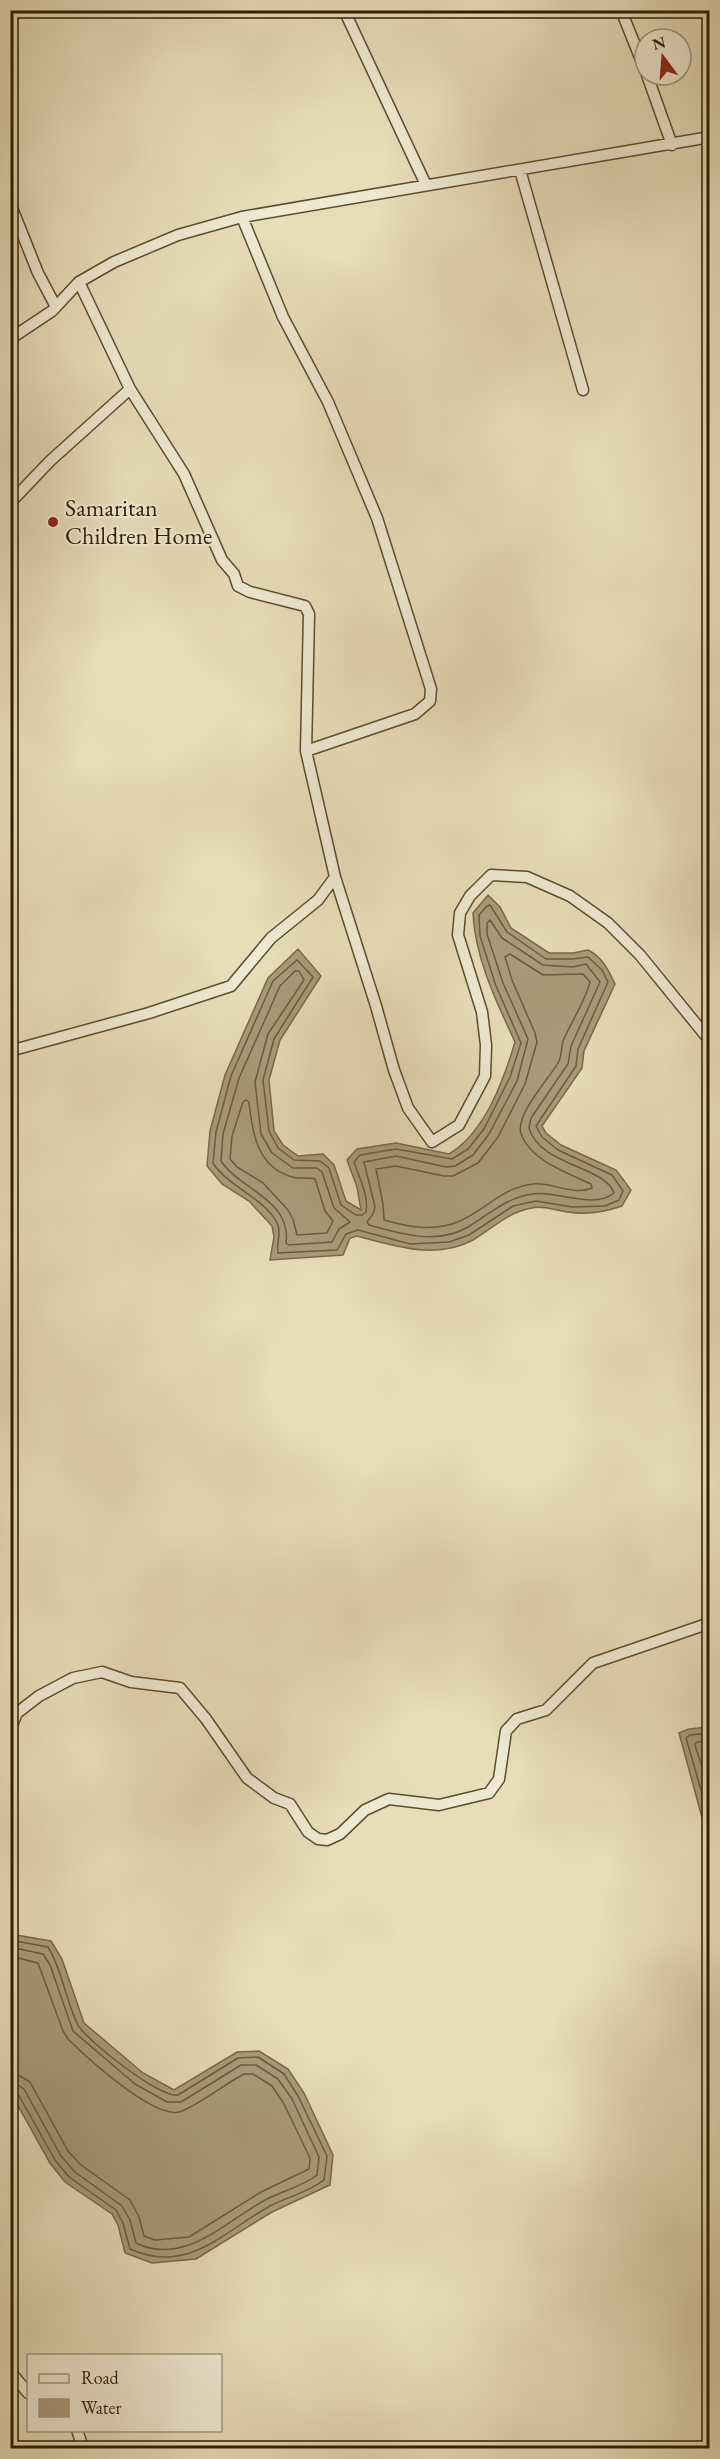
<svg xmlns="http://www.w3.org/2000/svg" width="720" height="2459" viewBox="0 0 720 2459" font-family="'EB Garamond',serif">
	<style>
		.water { fill: #a89b7b; stroke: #78684b; stroke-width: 1.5 }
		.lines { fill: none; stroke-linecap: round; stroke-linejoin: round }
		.shore { stroke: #6c5b3e; stroke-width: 1.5 }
		.minor-casing { stroke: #5d4c30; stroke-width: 13 }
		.minor { stroke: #efe9d2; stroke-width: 10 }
		.poi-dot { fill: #8f2418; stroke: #efe9d2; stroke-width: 2 }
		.labels { text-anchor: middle; stroke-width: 4.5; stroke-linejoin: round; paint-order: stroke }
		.poi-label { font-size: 24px; fill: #2f1b02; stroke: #efe9d2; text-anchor: start }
	</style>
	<rect width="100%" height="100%" fill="#e7ddb9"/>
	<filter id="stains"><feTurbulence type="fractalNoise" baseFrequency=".00333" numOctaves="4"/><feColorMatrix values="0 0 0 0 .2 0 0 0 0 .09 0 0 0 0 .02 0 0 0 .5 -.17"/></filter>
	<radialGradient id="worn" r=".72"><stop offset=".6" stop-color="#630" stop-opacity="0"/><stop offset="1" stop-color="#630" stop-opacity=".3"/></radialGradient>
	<!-- water -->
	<path class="water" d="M488,895L500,907L511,928L549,953H573L588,950C602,957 608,969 615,984L584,1051L582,1068L542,1126L546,1133L561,1145L616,1170L631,1190L622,1206C605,1212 587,1215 568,1212C557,1211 544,1205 532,1208C508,1212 493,1228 473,1240C436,1260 394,1246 357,1236L350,1238L343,1255L270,1260L274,1237L272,1226L249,1201L222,1184L207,1166L210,1131L225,1075L268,978L298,949L321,976L280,1040L269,1080L274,1131L283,1145L298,1156L323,1154L334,1165L346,1201L361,1210L357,1187L347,1160L357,1149L396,1143L449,1154C485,1132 503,1082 515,1042C496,1001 475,958 473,913Z
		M709,1727H710L709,1830H706L703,1821L679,1733L689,1729Z
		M10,1934L51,1941L62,1959L84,2023L143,2073L174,2090L237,2052L259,2051L288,2069L304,2093L333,2155L330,2185L272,2212L196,2259L152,2263L125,2253L118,2225L112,2214L65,2182L50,2163L11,2093Z"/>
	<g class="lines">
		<!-- shore -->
		<path class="shore" d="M490,905L507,932L546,959H573L588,957L602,970L608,982L578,1049L576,1066L536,1126L542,1137L558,1150L612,1175L623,1191L619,1200L605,1206L572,1207L536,1201L513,1206L469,1235L449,1242L410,1244L358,1230L346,1234L337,1250L278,1253C276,1244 281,1235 278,1225C269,1201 227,1186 213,1163L216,1132L231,1076L273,981L297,960L313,977L274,1039L263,1080L269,1131L278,1148L294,1160L320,1161L329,1168L341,1205L356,1215H362L366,1212C369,1196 359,1177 354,1162L360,1155L396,1149L452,1159L468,1149L484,1129L510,1077L521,1043L496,986L480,936L479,915L487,906Z
			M490,920L502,938L543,965L573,967L586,964L600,982L571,1046L568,1064L531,1118L529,1128C540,1166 605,1166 614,1193C594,1210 555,1190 533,1194C507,1197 490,1214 468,1227C438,1245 400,1234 369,1225L367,1222L373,1214L375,1207L364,1162L396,1156L446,1167L455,1166L473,1155L489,1134L517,1081L528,1039L503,983L487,934V923Z
			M510,954L543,975L583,974L590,982C585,1002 571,1022 563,1041C561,1048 562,1056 558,1063C548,1080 515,1115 521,1134C531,1161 568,1173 591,1184L592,1188C573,1196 552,1182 533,1184C501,1188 487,1209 460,1221C435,1232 408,1227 384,1220L383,1204L376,1169L396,1166L444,1176H453L478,1163L498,1137L525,1084L537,1042L535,1033L512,980L505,957Z
			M295,971H299L304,980L268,1034L255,1082L261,1134L272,1153L293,1168H317L322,1172L334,1208L350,1222L339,1229L332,1242L289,1245L286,1243C292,1200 239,1189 221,1161L223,1134L239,1078L280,986Z
			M246,1100L249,1102C252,1132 257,1167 292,1177C299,1179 308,1177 315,1179L325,1211L333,1221L327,1233L297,1235L293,1219L288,1210L263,1183L237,1167L230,1159L232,1136L243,1102Z
			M710,1733L690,1735L686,1738L710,1821
			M710,1741L697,1742L695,1745L710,1791
			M10,1940L48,1947C63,1971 65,2000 78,2025C87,2041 161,2099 178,2095L238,2058L258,2057L284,2074L298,2096L327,2156L324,2180C309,2192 287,2197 270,2206C223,2232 188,2275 130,2249L123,2223L116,2210L69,2177L55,2160L18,2094L10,2091
			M10,1947L43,1954L50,1965L73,2031L135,2084L167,2102H181L241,2065H256L278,2079L292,2099L319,2157L317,2175C303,2186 283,2191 267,2199C227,2220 185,2267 136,2243L130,2220L122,2206L75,2172L61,2156L24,2089L18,2085L10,2084
			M10,1956L38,1963L63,2031L68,2039C87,2058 153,2118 179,2112C193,2109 228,2082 244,2074H253L272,2086L284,2104L310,2158L309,2169L261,2192L189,2237L155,2240L144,2236L139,2217L130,2200L81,2165L68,2151L30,2082L20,2076L10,2074"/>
		<defs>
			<path id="minor" d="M344,10L426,185
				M621,10L645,70
				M647,75L672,145
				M520,170L583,390
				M10,203L38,273L56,307
				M242,217L283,317L328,402L377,518L431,689L430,701L415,714L306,751
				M10,339L52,311L79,282L114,262L178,235L242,217L710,137
				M10,503L50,461L130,389
				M335,877L376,1006L394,1070L408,1108L432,1142L459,1125L485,1076L486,1045L482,1012L458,935L460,913L470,896L491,875L527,877L570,896L608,923L640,955L710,1041
				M17,1049L149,1013L231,986L271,938L318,900L335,877L306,751L309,614L305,606L250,592L238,586L234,574L222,560L184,474L130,389L79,282
				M10,1730L17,1713L39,1696L73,1678L102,1672L131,1682L180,1688L206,1719L247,1778L274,1798L290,1804L308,1832L318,1839L327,1840L340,1834L365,1810L389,1799L439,1805L489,1793L499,1779L506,1731L517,1719L546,1710L593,1663L710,1623
				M10,2371L28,2393
				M77,2430L83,2448"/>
		</defs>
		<!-- minor casing -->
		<use href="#minor" class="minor-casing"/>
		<!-- minor -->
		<use href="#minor" class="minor"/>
	</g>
	<!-- markers -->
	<circle class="poi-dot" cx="53" cy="522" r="6"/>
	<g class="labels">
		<!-- poi labels -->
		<g class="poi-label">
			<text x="65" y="516">Samaritan<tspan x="65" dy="28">Children Home</tspan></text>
		</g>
	</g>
	<!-- margin -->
	<rect width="720" height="2459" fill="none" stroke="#e7ddb9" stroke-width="36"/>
	<rect x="12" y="12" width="696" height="2435" fill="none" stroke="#2f1b02" stroke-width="3"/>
	<rect x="18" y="18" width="684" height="2423" fill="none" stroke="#2f1b02" stroke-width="1.5"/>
	<!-- legend -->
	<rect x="27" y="2354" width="195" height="78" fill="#efe9d2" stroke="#a2977f" stroke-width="1.5"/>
	<rect x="39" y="2374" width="30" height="9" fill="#efe9d2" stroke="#a2977f" stroke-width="1.5"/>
	<text x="81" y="2384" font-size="18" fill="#2f1b02">Road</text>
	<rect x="39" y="2399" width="30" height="18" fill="#a89b7b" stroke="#a2977f" stroke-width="1.5"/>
	<text x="81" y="2414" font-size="18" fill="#2f1b02">Water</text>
	<!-- north arrow -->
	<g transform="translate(663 57) rotate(344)"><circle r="28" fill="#efe9d2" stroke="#a2977f" stroke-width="1.5"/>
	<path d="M0-4.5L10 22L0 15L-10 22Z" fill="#8f2418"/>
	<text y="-9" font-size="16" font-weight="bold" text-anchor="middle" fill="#2f1b02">N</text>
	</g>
	<rect width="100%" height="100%" filter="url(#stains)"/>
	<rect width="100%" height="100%" fill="url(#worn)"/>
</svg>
